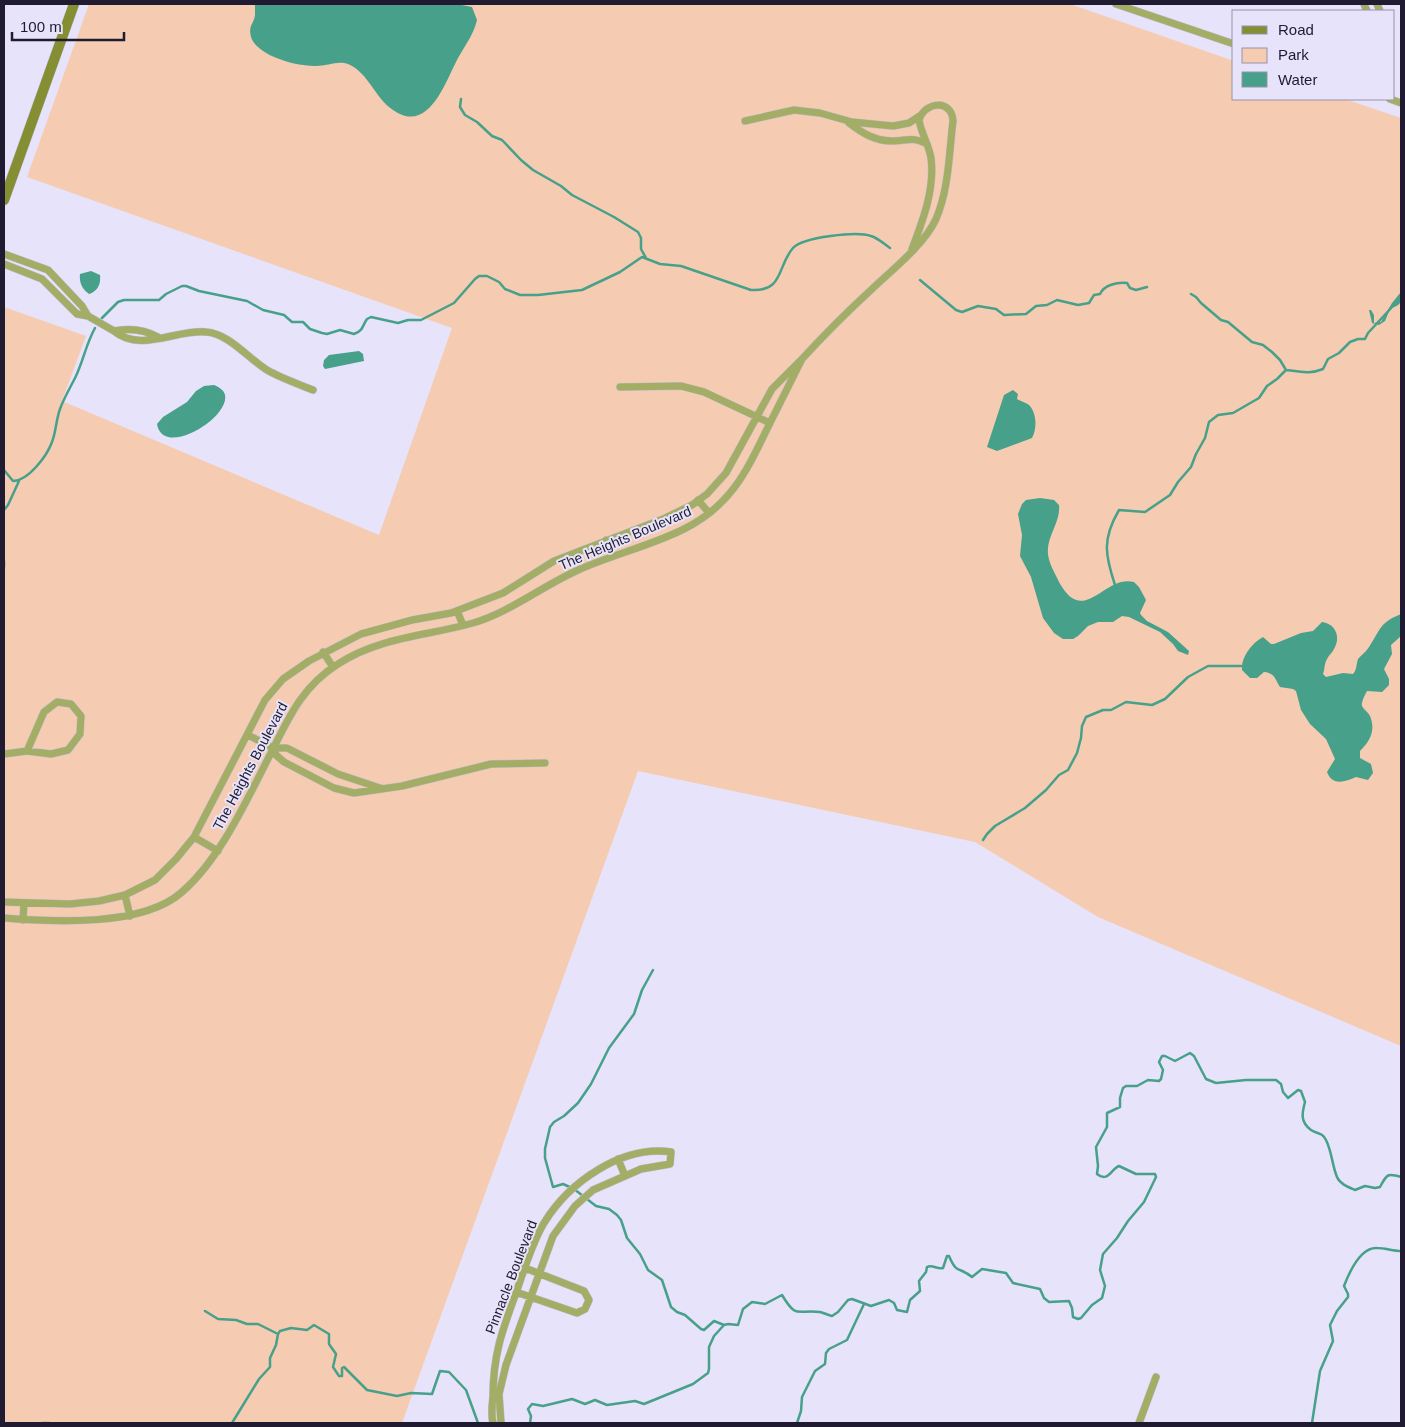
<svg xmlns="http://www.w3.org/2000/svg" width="1405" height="1427" viewBox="0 0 1405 1427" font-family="Arial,sans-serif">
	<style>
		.green { fill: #f5ccb1 }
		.water { fill: #46a08a }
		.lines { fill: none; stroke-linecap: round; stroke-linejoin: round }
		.stream { stroke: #46a08a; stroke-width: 2.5 }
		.street-casing { stroke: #c3bfd6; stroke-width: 8 }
		.secondary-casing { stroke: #c3bfd6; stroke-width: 11 }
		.street { stroke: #a4ad65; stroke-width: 7 }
		.secondary { stroke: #858e32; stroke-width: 10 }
		.labels { text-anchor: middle; stroke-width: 4; stroke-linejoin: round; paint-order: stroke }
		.street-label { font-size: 14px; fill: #201b30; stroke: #e7e3fa }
	</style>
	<rect width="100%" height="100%" fill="#e7e3fa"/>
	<!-- green -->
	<path class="green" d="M89,4H1070L1234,61V99H1345L1401,118V1046L1098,917L975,842L638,771L402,1423H4V307L86,336L62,401L379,535L452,328L27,177Z"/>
	<!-- water -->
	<path class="water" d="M255,4H457L472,7L477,20C473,37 462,49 455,64C444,86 427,134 393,110C375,98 368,72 348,64C337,60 325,67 314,66C296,66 257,56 251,37C248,25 254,24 255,15C255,11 255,8 255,4Z
		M91,271L100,275C101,284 98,291 89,294C82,289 79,282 80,274Z
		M1401,292C1401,305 1401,304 1390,309L1385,321L1379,325L1372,323L1369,310H1371L1374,315V323L1381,322L1392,303Z
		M359,351L363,354L364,361L325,369L323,366L324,360L329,355Z
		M214,385C219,387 224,390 225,395C230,418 163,459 157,424L163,417L187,402L196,391L204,386Z
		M1013,390L1018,394L1017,399C1020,401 1027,403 1029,405C1037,413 1037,429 1032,438L997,451L987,447L1004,395Z
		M1040,498L1054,500L1059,505C1061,522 1046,537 1048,554C1049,564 1055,573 1059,582C1084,628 1104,574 1134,582L1139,587L1146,600L1140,613L1141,615L1147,621L1168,632L1189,651L1188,655L1178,651L1173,644L1160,632L1129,617L1122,616L1113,622H1098L1088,626L1078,636L1073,639H1063L1054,633L1043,618L1031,577L1020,556L1022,535L1018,514L1022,504L1026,500Z
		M1401,614V636L1391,645L1392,654L1384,669L1389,679V685L1382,692L1367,691C1365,695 1361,702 1362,706C1364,710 1368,712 1370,716C1376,731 1370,741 1360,751V758L1371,764L1373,773L1368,780L1356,777C1345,782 1332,786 1327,772L1335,759L1326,739L1310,724L1301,710L1296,691L1293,689L1280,687C1275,679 1275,673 1264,672L1257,678H1250L1242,670C1241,657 1252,643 1263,637L1271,644H1274L1301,633L1313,631L1322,622C1336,624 1341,637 1334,649C1332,653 1329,655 1327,659C1324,664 1325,669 1323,674L1326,677L1343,673L1353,674C1357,669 1356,665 1358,659C1361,655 1366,652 1369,647C1381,629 1379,623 1401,614Z"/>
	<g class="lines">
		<!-- stream -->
		<path class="stream" d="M461,99L460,107L465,115L477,122L492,136L502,140L521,160L533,170L561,186L572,195L614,217L638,232L641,238V249L646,258
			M920,280L956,310L962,312L978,306L996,309L1004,315L1026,314L1036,306L1047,305L1057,300L1078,305L1089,303L1094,295L1100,294C1104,285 1117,282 1127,283L1130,288L1136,290L1147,287
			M1191,294L1196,297L1201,303L1221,320L1228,322L1252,342L1263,345L1272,352L1280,360L1286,370C1301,371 1308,375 1323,369L1328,359L1339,353L1350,342L1358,339H1365L1368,333L1393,306
			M102,318L118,302L124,300H159L166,294L182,286H186L199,291L247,301L263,310L284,315L292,322H303L310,329L322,333L327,334L340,330L354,334C364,330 362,326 367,319L371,317L398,323L408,320H421L454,303L475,279L479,276H487L499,282L505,289L520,295H538L582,290L620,272L642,257L660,264L681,266L751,290C784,292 777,266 793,248C803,237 857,231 871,236C878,238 884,244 890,248
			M4,470L13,481C28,481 47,456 52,442C56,432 56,420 60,409C64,398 70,388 75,378C83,362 86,344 95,328
			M4,510L8,505L19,481
			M4,561V567
			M1115,585C1105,555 1102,539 1119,510L1145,512L1170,495L1178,482L1191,467L1196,454L1205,438L1209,422L1218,415L1233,413L1259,398L1267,386L1277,379L1286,370
			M983,840L987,834L995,826L1025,808L1046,790L1059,775L1068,770L1077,753L1081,738L1082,726L1086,717L1103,710H1111L1126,702L1152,705L1165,699L1188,677L1208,666H1241
			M653,970L642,990L634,1014L609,1048L591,1084L578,1103L564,1116L554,1122L550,1127L545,1149V1158L553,1187L563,1184L574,1189L596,1206L609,1209L617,1215L621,1220L627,1238L640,1254L648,1270L662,1280L671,1307L677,1312L685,1315L701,1329L704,1330L714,1321L724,1325L728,1324L738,1325L743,1309L752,1302L765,1304L782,1295C797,1320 797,1309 820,1312C824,1313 828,1315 832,1316L838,1312L848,1300L852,1299L871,1306L889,1300L894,1303L897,1310L907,1312L910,1300L920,1291L919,1281L926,1272L927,1267C933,1264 937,1270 943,1268L947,1256H949C957,1275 959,1266 972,1277L982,1269L1006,1273L1013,1283L1040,1289L1044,1298L1049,1302L1069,1301L1072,1308L1073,1317L1078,1319L1081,1318L1092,1305L1102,1298L1105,1286L1100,1270L1103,1254L1117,1238L1128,1221L1144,1202L1156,1177L1155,1174H1136L1119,1166C1111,1169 1108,1183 1097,1174L1098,1166L1096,1147L1107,1127V1113L1120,1107V1098L1123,1088L1126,1086H1137L1148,1080L1159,1081L1161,1079L1163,1070L1159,1062L1162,1056H1165L1175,1061L1190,1053L1194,1056L1206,1079L1216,1083L1246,1080H1276L1281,1084L1283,1092L1288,1098L1298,1090L1301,1091L1305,1102C1302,1113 1300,1122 1311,1130C1317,1134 1322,1132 1326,1140C1332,1152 1332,1165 1337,1177C1340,1184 1348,1187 1355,1190L1365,1186L1375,1188L1380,1187C1387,1174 1387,1173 1401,1177
			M205,1311L218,1319L236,1320L247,1324H258L278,1334
			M42,1423H49
			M232,1423L259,1379L270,1367V1358L276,1345L278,1334L280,1331L291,1328L307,1330L314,1325L329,1334V1344L336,1354L333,1367L339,1376H342V1368L344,1367L367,1390L397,1396L411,1393L432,1394L440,1371L449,1372L466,1390L478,1423
			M530,1423L531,1416L528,1409L532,1404L543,1406L572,1399L585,1404L595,1400L607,1405L635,1401L644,1404L693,1384L708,1373L709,1369V1347L714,1336L724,1325
			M797,1423L801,1411L802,1397L815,1371L825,1364L826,1353L829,1349L847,1340L864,1304
			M1312,1423L1320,1371L1333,1341L1330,1325L1337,1311L1348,1297V1294L1344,1286C1349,1273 1360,1247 1377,1248C1385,1248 1393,1251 1401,1251"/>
		<defs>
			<path id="street" d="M1116,4L1234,44
				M1364,4L1367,11
				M1377,4L1380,11
				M1390,99L1401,103
				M745,121L794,110L820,113L852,122L893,126L909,123L921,115
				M849,123C862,133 875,141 892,141C908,141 911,136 927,144
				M4,254L48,270L82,306L88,316L77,314L42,279L4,264
				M88,316L114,331
				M158,337C145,330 129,328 114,331C140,353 177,329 206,332C228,333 249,359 267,370C281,378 298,384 313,390
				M802,359C824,335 848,311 872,289C893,269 924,245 936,219C949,189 949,153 953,121C952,99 925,101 919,120C921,133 929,145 931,158C935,189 923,220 912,249
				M620,387L681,386L704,392L770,423
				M698,500L709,513
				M606,540L612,557
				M457,611L463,625
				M323,652L333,667
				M248,735L273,748
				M4,754L27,751L51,754L68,750L80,734L81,716L71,704L57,702L44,712L27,751
				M383,789L338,774L287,748H273L276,755L284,762L334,788L354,793L402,786L491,764L545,763
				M194,837L218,851
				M125,895L130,916
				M4,902L70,904L99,901L125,895L155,880L176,859L194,837L265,700L283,679L309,661L361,634L412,620L451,613L503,593L554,561L663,519L692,505L707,494L726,473L772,389L802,359C791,381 780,403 769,425C747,470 732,505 684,529C650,546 611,555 576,571C541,587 510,612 473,623C427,636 379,637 338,664C303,686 290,715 272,751C248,797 222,857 182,892C143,927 53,922 4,918
				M23,920L24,903
				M618,1159L625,1176
				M516,1292L577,1313L585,1309L589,1300L584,1291L525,1268
				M493,1423C491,1415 492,1405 493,1397C493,1355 502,1331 516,1293C523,1272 533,1241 544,1223C569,1182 622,1145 671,1152L670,1164L641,1169L593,1190L575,1206L553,1236L506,1365L499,1394L501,1423
				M1139,1423L1156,1377"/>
			<path id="secondary" d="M4,200L74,4"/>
		</defs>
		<!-- street casing -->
		<use href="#street" class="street-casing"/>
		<!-- secondary casing -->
		<use href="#secondary" class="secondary-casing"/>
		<!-- street -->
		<use href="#street" class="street"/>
		<!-- secondary -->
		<use href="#secondary" class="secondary"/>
	</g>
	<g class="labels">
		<!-- street labels -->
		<g class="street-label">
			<text transform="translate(625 538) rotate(-23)" y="5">The Heights Boulevard</text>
			<text transform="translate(250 766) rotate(-62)" y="5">The Heights Boulevard</text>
			<text transform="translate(511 1277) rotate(-69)" y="5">Pinnacle Boulevard</text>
		</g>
	</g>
	<!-- border -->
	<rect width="1405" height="1427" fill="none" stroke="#201b30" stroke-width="10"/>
	<!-- legend -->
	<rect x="1232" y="10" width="162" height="90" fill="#e7e3fa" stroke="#9793a9"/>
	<rect x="1242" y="26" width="25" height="8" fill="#858e32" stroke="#9793a9"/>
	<text x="1278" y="35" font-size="15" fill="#201b30">Road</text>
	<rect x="1242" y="48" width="25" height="15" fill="#f5ccb1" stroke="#9793a9"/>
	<text x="1278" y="60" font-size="15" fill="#201b30">Park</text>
	<rect x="1242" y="72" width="25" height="15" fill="#46a08a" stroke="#9793a9"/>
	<text x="1278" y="85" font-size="15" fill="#201b30">Water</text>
	<!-- scale -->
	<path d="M12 32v8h112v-8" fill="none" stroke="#201b30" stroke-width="2.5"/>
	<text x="20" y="32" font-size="15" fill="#201b30" stroke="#e7e3fa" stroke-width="4" paint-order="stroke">100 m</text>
</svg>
